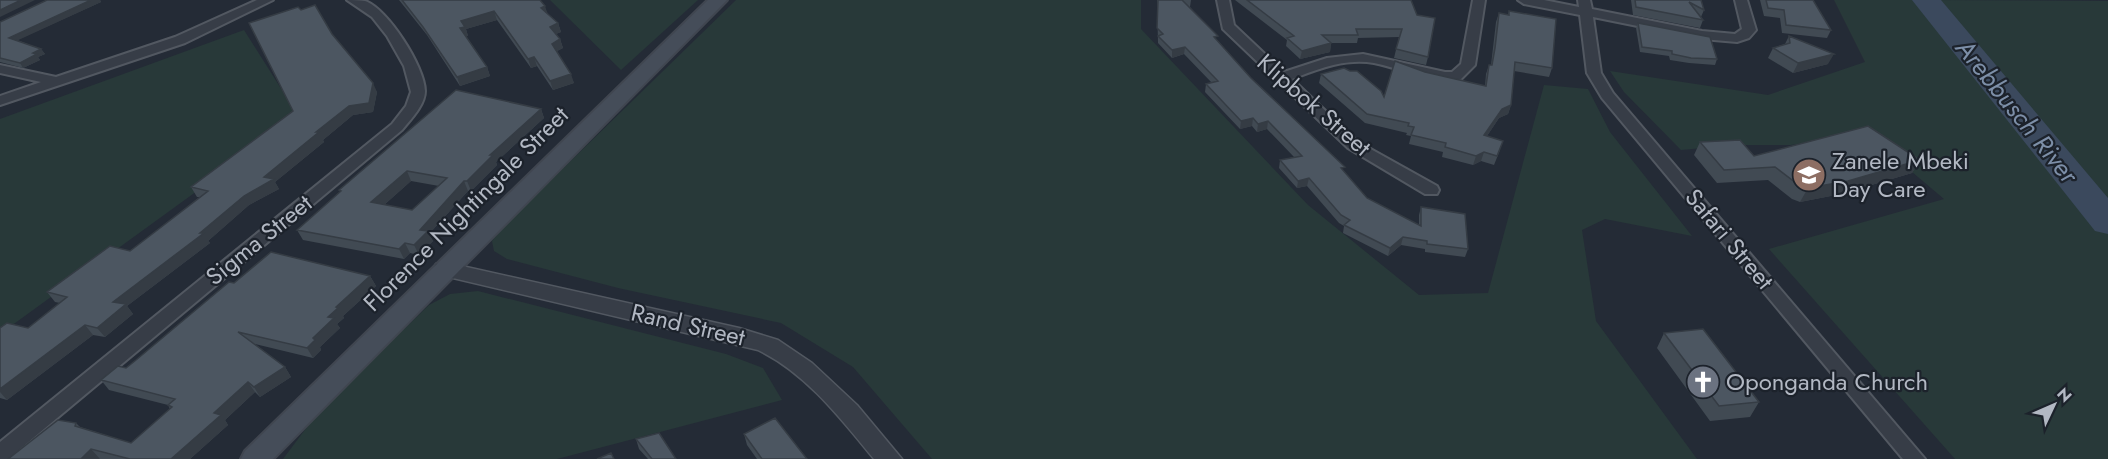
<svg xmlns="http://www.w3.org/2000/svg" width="2108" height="459" viewBox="0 0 2108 459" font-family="Jost,sans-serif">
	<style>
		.green { fill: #283939 }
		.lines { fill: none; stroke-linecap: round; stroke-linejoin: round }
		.river { fill: #3b495d; fill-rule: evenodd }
		.minor-casing { stroke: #525861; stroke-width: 4 }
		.tertiary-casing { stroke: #525861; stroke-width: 3 }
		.secondary-casing { stroke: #404650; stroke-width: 4 }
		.minor { fill: #373d47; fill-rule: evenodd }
		.tertiary { fill: #373d47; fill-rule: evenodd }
		.secondary { fill: #454d59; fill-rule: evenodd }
		.wall { fill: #414a53; fill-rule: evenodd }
		.shaded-wall { fill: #353c44 }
		.building { fill: #4c5661; stroke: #353c44; stroke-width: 1.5; fill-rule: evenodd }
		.labels { text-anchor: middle; stroke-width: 4.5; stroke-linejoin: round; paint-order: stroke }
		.street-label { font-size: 24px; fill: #b2b8c3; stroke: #1c222b }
		.poi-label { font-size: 24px; fill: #b2b8c3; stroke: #1c222b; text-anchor: start }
		.water-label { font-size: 26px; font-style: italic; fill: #7d8fa8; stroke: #1c222b }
	</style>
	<rect width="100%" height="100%" fill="#242b36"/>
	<!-- green -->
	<path class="green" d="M550,0H698L621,70Z
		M736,0H1141V29L1308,205L1419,295L1488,293L1544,85L1588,89L1610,132L1692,236L1605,219L1582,230L1596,321L1697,459H932L853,367L781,323L618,288L507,259L494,251L492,241L505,225Z
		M1834,0H1925L2104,220L1926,0L2108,1V459H1955L1769,249L1944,199L1866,133L1791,145H1736L1681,150L1624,92L1610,71L1768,95L1865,62Z
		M244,30L299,117L0,334V119Z
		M478,291L726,354L763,368L782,400L557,459H283L319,411L429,305L450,294Z"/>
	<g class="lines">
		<!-- river -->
		<path class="river" d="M1912,0H1941L2108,198V234L2095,231Z"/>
		<defs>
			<path id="minor" d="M257,0H273L185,43L0,105V96L41,82L0,73V65L56,77L175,37Z
				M347,0C352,0 360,0 365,1C387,8 425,67 425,91C425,105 411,119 402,130L8,459H0V442L392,124L406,106L411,92L404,66L387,36L372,17Z
				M1217,0H1229L1234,25L1284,72L1327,58L1363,54L1445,72H1452L1461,64L1473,0H1485L1475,65L1461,79C1430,87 1403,68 1374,63C1345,58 1318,69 1292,79L1358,142L1437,186L1439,190L1437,194H1425L1348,148L1223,29Z
				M1518,0H1544L1579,7L1578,0H1590L1592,9L1702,31L1735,34L1742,29L1735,0H1747L1756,30L1749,38L1737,42L1702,39L1593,17L1601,73L1613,93L1925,459H1903L1602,98L1587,73L1580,15L1524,4Z"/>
			<path id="tertiary" d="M444,262L739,328L778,340L812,363L857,405L902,459H874C841,419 806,373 758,350L436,274L433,269L436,264Z"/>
			<path id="secondary" d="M708,0H727L273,459H241L245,451Z"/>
		</defs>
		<!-- minor casing -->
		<use href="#minor" class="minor-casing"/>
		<!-- tertiary casing -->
		<use href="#tertiary" class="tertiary-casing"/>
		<!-- secondary casing -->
		<use href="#secondary" class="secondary-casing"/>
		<!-- minor -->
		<use href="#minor" class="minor"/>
		<!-- tertiary -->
		<use href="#tertiary" class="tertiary"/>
		<!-- secondary -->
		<use href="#secondary" class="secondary"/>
	</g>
	<!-- wall -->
	<path class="wall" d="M47,0H100L101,2L17,40L41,49L45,54L38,57L40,60L23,68L0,62V22Z
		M399,0H540L548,14L558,23L561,32L556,34L560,39L563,48L557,51L574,83L553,90L537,66L531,68L497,20L466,29L468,36H466L487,67L490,76L460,86L427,35Z
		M1157,0H1191L1190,7L1218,41L1251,78L1344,172L1367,198L1419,225V215L1421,207L1468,249L1465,257L1425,252V249L1401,245L1388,256L1343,233L1344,226L1339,223L1307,186L1297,188L1279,168L1280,160L1294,157L1267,129L1257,132L1252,126L1240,129L1205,92L1206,84L1212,83L1184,54L1172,58L1158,43Z
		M1235,0H1411L1428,57L1426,65L1394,58L1399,37L1358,38L1357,43H1331L1330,52L1300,59L1286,46L1287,40Z
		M1631,0H1701L1704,10L1701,17L1703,20L1700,28L1633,15Z
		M1760,0H1813L1831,30L1827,38L1782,33L1780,18L1764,16Z
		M1509,11L1552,68L1549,77L1514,71L1511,105L1508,114L1499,118L1487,136L1500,150L1494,165L1481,161L1473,165L1442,157L1443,152L1409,144L1411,136L1406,135L1407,133L1365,123L1319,83L1321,74L1384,97L1425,72L1485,86L1486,74L1489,65H1491L1496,22L1499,13L1508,15Z
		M1638,23L1717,59L1715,65L1689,63L1670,60L1669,56L1640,52L1636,28Z
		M332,34L377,92L373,112L353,115L323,140L324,142L275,182L279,189L249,205L208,241L210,243L127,306L133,314L105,337L93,335L7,400L0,398V328H28L60,303L55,302L47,292L130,251L200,197H197L191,187L293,111Z
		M1789,36L1828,64L1793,73L1768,58L1773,48L1785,44Z
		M541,109L544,118L496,162L497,165L471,191H468L429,234L433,241L419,255L410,253L404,259L303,240L297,230L340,192L339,190ZM411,181L439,186L412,210L384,205Z
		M1700,142L1754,156L1920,160L1912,173L1841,194L1800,202L1792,199L1768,180L1717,183L1694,155Z
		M370,276L376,286L343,316L344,318L337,324L340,328L320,347L321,350L313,358L255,344L285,367L291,377L260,397L255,392L225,420L228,425L190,459H8L76,423L80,427L131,443L170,409L168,405L109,390L101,380L126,368L234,283Z
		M1664,333L1759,402L1750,417L1710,421L1657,348Z
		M744,434L807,459H757L747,445Z
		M636,439L676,459H648L639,449Z"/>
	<!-- shaded-wall -->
	<path class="shaded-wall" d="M21,0H35L0,17V10Z
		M91,0H100L101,2L12,43L9,38Z
		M545,6L548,15L541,8Z
		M494,11L497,20L466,29L468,36L464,37L460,28L461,21Z
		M558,23L561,32L553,35L550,27Z
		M560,39L563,48L555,52L552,44Z
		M1331,43L1330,52L1300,59L1302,51Z
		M1185,47L1184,54L1172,58V50Z
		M41,49L45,54L38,57L40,60L23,68L20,63L33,53Z
		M1834,54L1828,64L1793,73L1798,63Z
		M534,57L537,66L531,68L528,59Z
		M487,67L490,76L460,86L457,77Z
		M571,74L574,83L553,90L550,81Z
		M373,83L377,92L373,112L353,115L323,140L324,142L275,182L279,189L249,205L208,241L210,243L127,306L133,314L105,337L97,328L113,302L200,233Z
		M1511,105L1508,114L1499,118L1481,145L1484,135L1502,109Z
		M541,109L544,118L496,162L497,165L471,191L467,181L490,155Z
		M1253,118L1252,126L1240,129L1241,121Z
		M1268,121L1267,129L1257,132L1258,124Z
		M1484,152L1481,161L1473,165L1476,156Z
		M1920,160L1912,173L1841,194L1800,202L1808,188Z
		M407,171L411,181L376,212L371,202Z
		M1309,178L1307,186L1297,188L1298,181Z
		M464,181L468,191L429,234L433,241L419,255L414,245L420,230Z
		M1403,237L1401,245L1388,256L1390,248Z
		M405,243L410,253L404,259L399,249Z
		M370,276L376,286L343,316L344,318L337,324L340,328L320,347L321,350L313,358L307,348L328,317L336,307Z
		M85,325L93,335L7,400L0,392V389Z
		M285,367L291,377L260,397L254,387Z
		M248,382L255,392L225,420L228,425L190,459H171L214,413Z
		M91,449L100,459H81Z"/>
	<!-- building -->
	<path class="building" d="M0,0H21L0,10Z
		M47,0H91L9,38L41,49L33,53L37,54L20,63L0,58V22Z
		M402,0H540L545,6L541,8L558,23L550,27L560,39L552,44L571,74L550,81L534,57L528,59L494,11L461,21L465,27L460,28L487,67L457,77L423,27Z
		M1158,0H1182L1218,36L1214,37L1251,78L1345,167L1341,168L1367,198L1421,226V207L1465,214L1468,249L1427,244V241L1403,237L1390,248L1344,225L1350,220L1341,215L1309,178L1298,181L1280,160L1302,156L1268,121L1258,124L1253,118L1241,121L1206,84L1218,81L1185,47L1172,50L1158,36L1163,34L1157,28Z
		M1247,0H1411L1417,15L1435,18L1428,57L1396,49L1402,29H1356L1358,35H1322L1331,43L1302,51L1287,38L1294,36Z
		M1635,0H1701L1704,10L1689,2L1703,20L1636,7Z
		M1766,0H1813L1831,30L1786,25L1784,10L1768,8Z
		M315,5L332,34L373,83L369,103L349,106L316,132H319L264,177L274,179L244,196L200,233H204L113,302L126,304L97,328L85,325L0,389V328L7,323L28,328L67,297L47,292L110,246L130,251L208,191L191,187L293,111L249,23L298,7L301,10Z
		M1509,11L1556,19L1552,68L1515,62L1511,105L1502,109L1484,135L1503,141L1497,156L1484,152L1476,156L1445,147L1446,143L1411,135L1414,127L1408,126L1409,123L1367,114L1321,74L1344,68L1350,71H1357L1381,91L1384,97L1395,61L1425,72L1486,86L1489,65H1492L1495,48L1499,13L1509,15Z
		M1638,23L1710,37L1717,59L1691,58L1672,54V51L1642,47Z
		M1789,36L1834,54L1798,63L1773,48L1790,43Z
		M456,90L541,109L490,155H493L467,181H464L420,230L428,231L414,245L405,243L399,249L297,230L341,191L339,190ZM407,171L447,178L412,210L371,202Z
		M1868,126L1920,160L1848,181L1808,188L1800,186L1775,167L1724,170L1700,142L1740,140L1754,156Z
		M271,252L370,276L336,307L338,308L328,317L334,318L313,338L315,340L307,348L238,332L285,367L254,387L248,382L214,413L221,415L171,459H130L91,449L81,459H8L58,420L76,423L75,426L131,443L172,407L168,405L175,399L101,380L118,366L126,368L136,360L229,282L234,283Z
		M1703,329L1759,402L1719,406L1664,333Z
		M775,418L807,459H762L744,434Z
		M659,433L676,459H652L636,439Z
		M611,453L614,459H597Z"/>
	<!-- icons -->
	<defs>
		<symbol id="school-disc" viewBox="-11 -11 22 22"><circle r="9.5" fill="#8d6e63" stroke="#1c222b"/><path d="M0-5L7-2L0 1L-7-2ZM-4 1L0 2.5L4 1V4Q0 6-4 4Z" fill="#fff"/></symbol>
		<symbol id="church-disc" viewBox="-11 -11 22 22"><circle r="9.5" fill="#6b7280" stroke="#1c222b"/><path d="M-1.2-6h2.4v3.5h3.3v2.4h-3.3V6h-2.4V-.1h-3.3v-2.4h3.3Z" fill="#fff"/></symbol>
	</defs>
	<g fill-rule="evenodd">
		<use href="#school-disc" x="1790" y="156" width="38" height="38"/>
		<use href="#church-disc" x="1684" y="363" width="38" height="38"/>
	</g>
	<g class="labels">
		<!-- street labels -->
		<g class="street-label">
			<text transform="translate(1314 105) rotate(41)" y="8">Klipbok Street</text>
			<text transform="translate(466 209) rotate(-45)" y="8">Florence Nightingale Street</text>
			<text transform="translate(1729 239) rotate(50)" y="8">Safari Street</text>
			<text transform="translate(259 240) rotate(-39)" y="8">Sigma Street</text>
			<text transform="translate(688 325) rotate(13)" y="8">Rand Street</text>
		</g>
		<!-- poi labels -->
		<g class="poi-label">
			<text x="1832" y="169">Zanele Mbeki<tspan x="1832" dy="28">Day Care</tspan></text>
			<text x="1726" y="390">Oponganda Church</text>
		</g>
		<!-- water labels -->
		<g class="water-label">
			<text transform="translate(2017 111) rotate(51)" y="9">Arebbusch River</text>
		</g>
	</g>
	<!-- north arrow -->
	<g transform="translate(2054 405) rotate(46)" stroke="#1c222b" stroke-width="4.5" paint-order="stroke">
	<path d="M0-4.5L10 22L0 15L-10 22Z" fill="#b2b8c3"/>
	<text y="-9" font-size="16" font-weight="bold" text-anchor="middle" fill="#b2b8c3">N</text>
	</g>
</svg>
